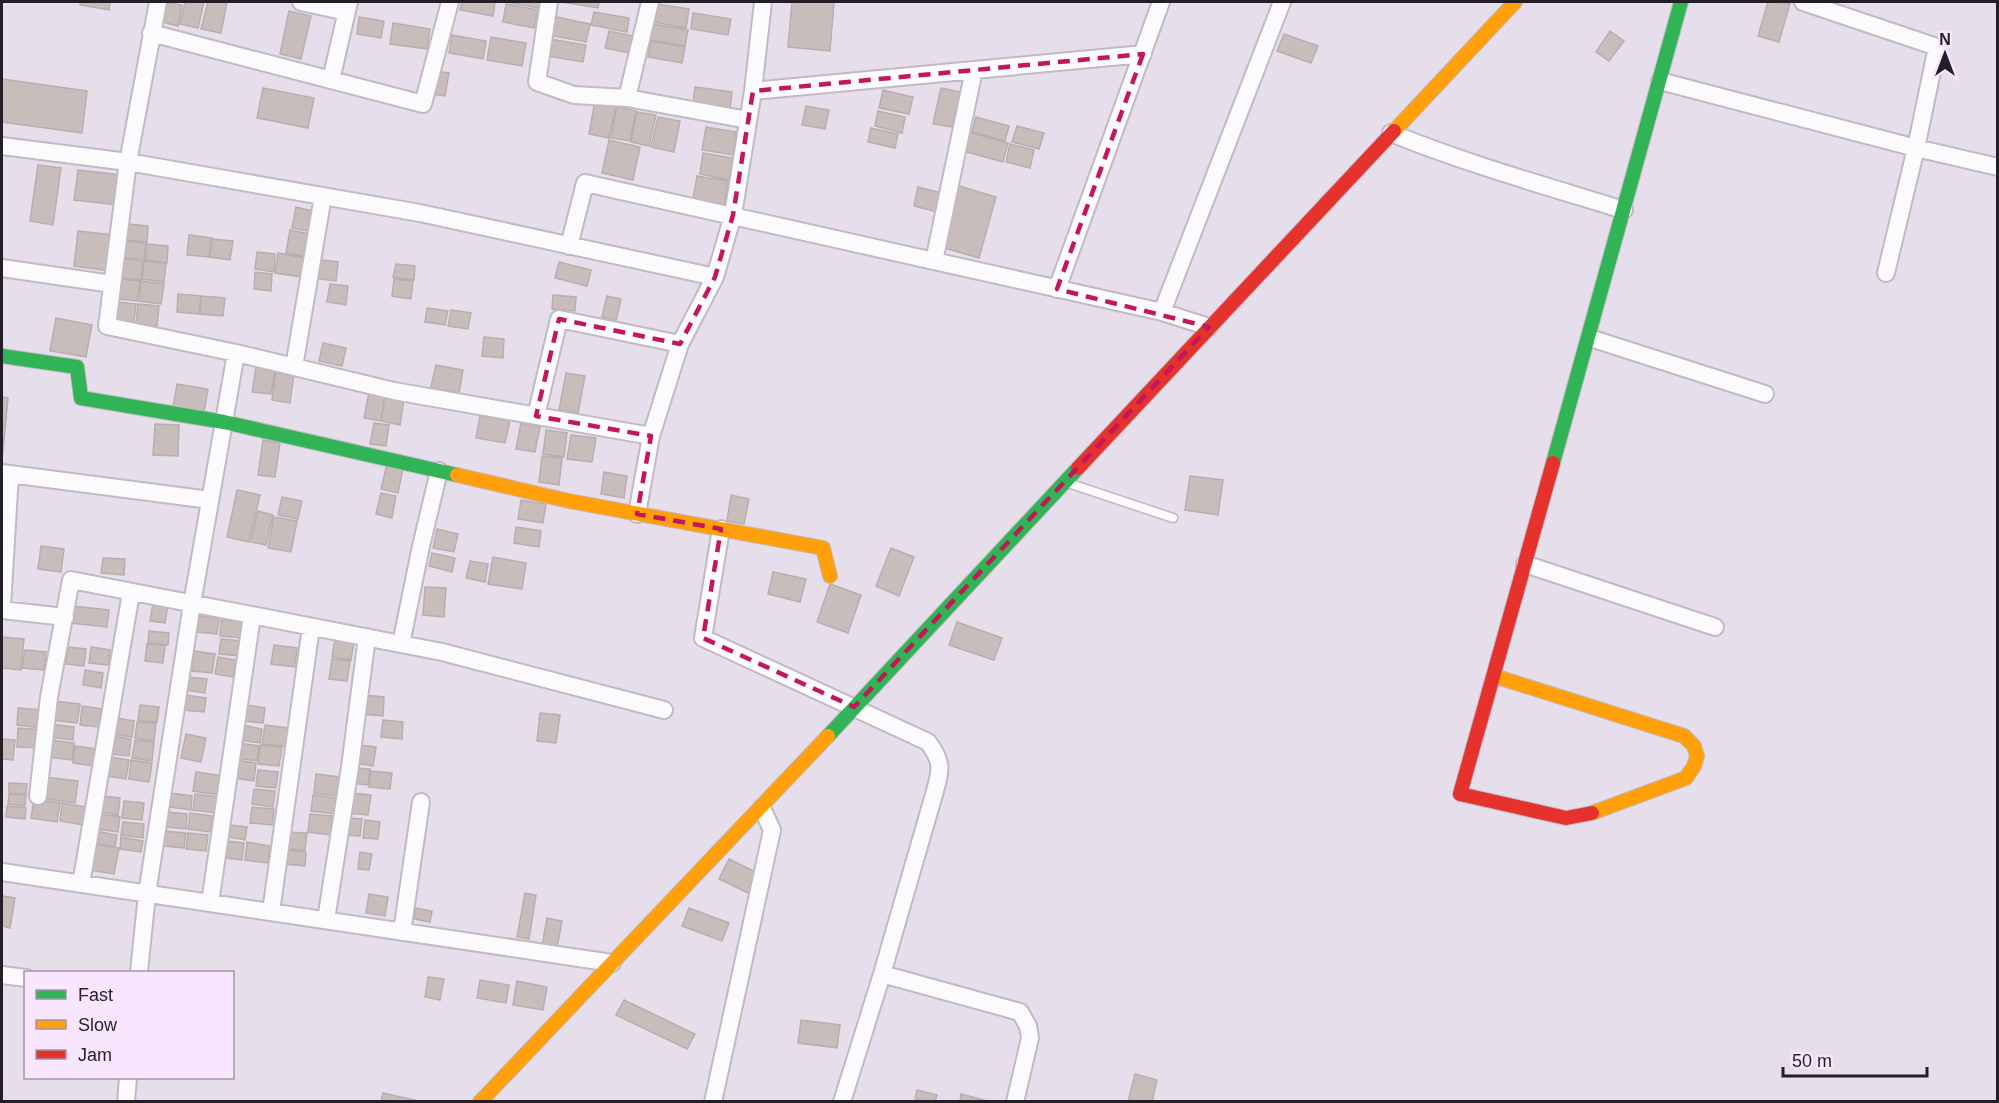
<svg xmlns="http://www.w3.org/2000/svg" width="1999" height="1103" viewBox="0 0 1999 1103" font-family="Helvetica,sans-serif">
	<style>
		.building { fill: #c9bdbc; stroke: #b7aeb0; stroke-width: 1.5 }
		.lines { fill: none; stroke-linecap: round; stroke-linejoin: round }
		.lane-casing { stroke: #c1bac4; stroke-width: 11 }
		.street-casing { stroke: #c1bac4; stroke-width: 20 }
		.fast-casing { stroke: #c1bac4; stroke-width: 16 }
		.slow-casing { stroke: #c1bac4; stroke-width: 16 }
		.jam-casing { stroke: #c1bac4; stroke-width: 16 }
		.lane { stroke: #fbfafc; stroke-width: 8 }
		.street { stroke: #fbfafc; stroke-width: 16 }
		.fast { stroke: #30b455; stroke-width: 14 }
		.slow { stroke: #ff9f0a; stroke-width: 14 }
		.jam { stroke: #e5322d; stroke-width: 14 }
		.marked { fill: none; stroke: #c2185b; stroke-width: 4.5; stroke-dasharray: 12 8; stroke-linejoin: round }
	</style>
	<rect width="100%" height="100%" fill="#e7deeb"/>
	<!-- building -->
	<path class="building" d="M81,2H110L109,10L80,5Z
		M164,2L182,5L178,26L158,21Z
		M185,2H204L198,28L180,24Z
		M208,2H227L221,33L201,29Z
		M462,2H495L493,16L460,10Z
		M507,2H540L539,8Z
		M561,2H599L598,8Z
		M792,2H834L830,51L788,47Z
		M1768,2L1790,3L1779,42L1758,36Z
		M506,4L538,10L534,28L503,22Z
		M656,4L689,9L686,28L653,22Z
		M289,11L311,16L301,59L280,54Z
		M594,12L629,18L627,32L591,25Z
		M693,13L731,19L728,35L691,29Z
		M552,16L590,24L586,42L548,35Z
		M359,17L384,21L381,38L357,34Z
		M393,23L430,29L427,49L390,44Z
		M653,24L688,30L685,46L650,40Z
		M609,31L633,36L630,53L605,48Z
		M1610,31L1624,41L1609,61L1596,52Z
		M1284,34L1318,46L1311,63L1277,51Z
		M452,35L486,41L483,59L449,53Z
		M491,37L526,43L522,66L487,60Z
		M550,39L586,45L583,62L547,56Z
		M651,41L685,47L682,63L648,57Z
		M434,71L449,73L445,96L430,94Z
		M2,79L87,91L82,133L2,122Z
		M695,87L732,92L730,109L693,104Z
		M263,88L314,98L308,128L257,118Z
		M941,88L960,92L952,127L933,124Z
		M883,90L913,97L909,114L879,108Z
		M595,101L616,106L609,138L589,134Z
		M806,106L829,110L825,129L802,125Z
		M617,107L636,111L630,141L611,138Z
		M878,111L905,117L902,133L875,126Z
		M637,112L656,115L649,146L631,142Z
		M658,117L680,121L674,152L651,147Z
		M976,117L1009,126L1005,141L972,132Z
		M1017,126L1044,133L1039,149L1012,142Z
		M706,127L736,132L733,155L702,150Z
		M871,128L898,134L895,148L868,142Z
		M968,132L1008,143L1003,162L963,151Z
		M609,140L640,147L633,180L602,173Z
		M1010,144L1034,150L1030,168L1006,162Z
		M703,153L733,158L729,180L700,174Z
		M38,165L61,168L53,225L30,221Z
		M78,170L122,175L118,205L74,200Z
		M697,176L728,181L724,205L693,199Z
		M959,186L996,197L979,258L941,247Z
		M918,187L942,193L938,212L914,206Z
		M296,207L317,212L313,232L292,228Z
		M128,224L148,226L147,242L126,240Z
		M290,230L311,234L307,257L286,253Z
		M78,231L114,235L110,271L74,266Z
		M189,235L212,238L209,257L187,255Z
		M212,239L233,241L230,260L210,257Z
		M126,241L146,243L144,259L125,258Z
		M147,244L168,246L167,263L145,260Z
		M257,252L275,254L274,272L255,269Z
		M278,253L304,258L301,277L275,273Z
		M123,259L143,261L141,280L121,278Z
		M314,259L338,262L336,281L312,278Z
		M144,261L166,263L164,282L142,279Z
		M559,262L591,270L587,286L555,278Z
		M396,264L415,266L414,280L393,277Z
		M255,272L272,274L271,291L254,289Z
		M121,279L140,281L137,301L119,299Z
		M394,279L413,281L411,299L392,296Z
		M141,281L164,284L161,304L139,301Z
		M330,284L348,286L346,305L327,302Z
		M178,294L201,296L199,314L177,312Z
		M553,295L576,297L575,311L552,309Z
		M201,296L225,298L223,316L200,314Z
		M607,296L621,299L616,321L602,317Z
		M117,302L136,304L134,322L115,319Z
		M138,304L159,306L157,326L136,324Z
		M427,308L448,311L445,325L425,322Z
		M451,310L471,313L468,329L448,326Z
		M56,318L92,325L86,357L50,351Z
		M484,337L504,339L503,358L482,356Z
		M323,343L346,348L342,366L319,361Z
		M436,365L463,370L459,393L431,387Z
		M256,367L275,370L271,394L252,392Z
		M276,371L294,373L290,403L272,400Z
		M566,373L585,376L578,413L559,410Z
		M177,384L208,389L204,412L173,407Z
		M369,392L385,395L381,421L364,418Z
		M385,396L404,399L400,425L381,421Z
		M2,397L8,398L2,461Z
		M480,416L510,421L505,443L476,438Z
		M374,423L389,425L386,446L370,444Z
		M521,423L540,427L535,452L516,449Z
		M155,424L179,425L178,456L153,455Z
		M546,430L567,433L564,457L543,454Z
		M571,435L596,438L592,462L567,459Z
		M263,440L280,443L275,477L258,475Z
		M542,456L562,458L559,485L539,482Z
		M387,464L403,468L398,493L381,489Z
		M604,472L627,476L624,498L601,494Z
		M1190,476L1223,480L1218,515L1185,510Z
		M237,490L260,495L249,542L227,537Z
		M381,493L396,496L392,518L376,514Z
		M731,495L749,499L744,524L727,521Z
		M282,497L302,501L298,519L278,515Z
		M521,500L546,504L543,523L518,519Z
		M258,511L273,515L266,545L251,542Z
		M274,517L297,521L291,552L268,548Z
		M516,527L541,531L539,547L514,543Z
		M437,529L458,534L454,552L433,548Z
		M41,546L64,549L61,572L38,569Z
		M891,548L914,557L899,596L876,586Z
		M432,553L455,558L452,572L429,566Z
		M493,557L526,563L522,589L488,584Z
		M103,558L125,559L124,575L101,573Z
		M470,561L488,564L485,582L466,578Z
		M773,572L806,579L800,602L768,594Z
		M830,584L861,595L848,633L817,622Z
		M425,587L446,588L444,617L423,615Z
		M153,603L168,605L165,623L150,621Z
		M72,606L109,610L107,627L70,623Z
		M199,616L219,618L217,634L197,632Z
		M221,620L245,622L243,638L220,636Z
		M957,622L1002,638L994,660L949,645Z
		M149,631L169,633L168,645L148,643Z
		M2,637L24,639L21,670L2,668Z
		M221,639L243,641L241,656L219,654Z
		M335,639L354,642L351,660L332,657Z
		M147,644L165,645L163,663L145,661Z
		M274,645L297,648L295,667L271,664Z
		M68,647L86,649L84,666L66,664Z
		M91,647L110,650L108,665L89,663Z
		M25,650L46,652L44,670L22,668Z
		M194,651L215,654L212,673L192,671Z
		M218,657L236,660L233,677L215,674Z
		M332,659L350,661L347,681L329,679Z
		M85,670L103,673L101,688L83,685Z
		M187,677L207,679L205,693L186,690Z
		M185,695L206,698L204,712L183,710Z
		M364,695L384,697L383,716L362,714Z
		M53,701L80,704L77,723L51,720Z
		M140,705L159,707L157,722L138,720Z
		M246,705L265,708L263,723L244,721Z
		M82,706L101,709L99,727L80,725Z
		M18,708L43,710L41,728L17,725Z
		M540,713L560,715L556,743L537,741Z
		M115,718L134,721L132,737L113,734Z
		M383,720L403,722L402,739L381,737Z
		M137,722L156,723L154,741L135,738Z
		M50,724L74,727L73,740L49,737Z
		M242,725L262,729L260,743L240,740Z
		M265,725L288,728L286,746L262,744Z
		M18,728L42,730L41,748L17,747Z
		M186,734L206,738L201,762L181,758Z
		M112,736L131,739L129,756L110,754Z
		M2,739L15,740L13,760L2,759Z
		M51,740L74,743L72,760L48,757Z
		M135,740L154,742L152,761L132,758Z
		M239,743L259,746L257,761L236,758Z
		M260,745L282,747L279,766L258,764Z
		M358,745L376,747L373,766L355,763Z
		M75,746L96,749L94,766L73,763Z
		M109,757L129,760L126,779L106,776Z
		M131,760L152,763L149,782L129,779Z
		M235,760L256,763L254,781L233,778Z
		M353,768L370,769L368,785L351,783Z
		M258,770L278,772L276,788L256,786Z
		M371,771L392,773L390,789L369,787Z
		M196,772L223,776L220,795L193,791Z
		M316,774L340,777L338,796L314,793Z
		M44,777L78,781L75,803L41,798Z
		M9,783L27,784L26,794L9,793Z
		M254,789L275,791L273,807L252,804Z
		M171,793L192,796L191,810L170,807Z
		M351,793L371,795L368,815L348,813Z
		M9,794L26,795L25,806L8,804Z
		M195,794L220,797L217,813L193,810Z
		M313,795L336,798L335,814L311,811Z
		M103,796L120,798L118,815L101,812Z
		M34,799L60,803L57,822L31,818Z
		M124,801L144,803L142,820L122,818Z
		M62,803L86,807L83,825L60,821Z
		M7,806L26,808L25,819L6,817Z
		M252,807L274,809L272,825L250,823Z
		M168,812L187,814L186,829L166,827Z
		M190,813L212,816L210,832L188,829Z
		M99,814L120,817L118,832L97,829Z
		M310,814L332,816L330,835L308,832Z
		M347,818L362,819L360,836L346,835Z
		M365,820L380,822L378,839L363,838Z
		M123,822L144,824L143,838L121,835Z
		M229,825L247,827L245,840L228,837Z
		M96,831L117,835L115,847L94,843Z
		M164,831L186,833L184,848L163,846Z
		M286,832L307,833L305,850L285,849Z
		M188,833L208,835L206,851L186,849Z
		M121,837L143,841L141,852L120,849Z
		M227,841L244,843L242,860L225,858Z
		M247,842L270,846L268,863L245,860Z
		M94,844L119,848L114,874L89,870Z
		M285,850L306,852L305,866L284,864Z
		M360,852L372,854L369,870L358,869Z
		M729,859L758,873L748,893L719,879Z
		M525,893L536,895L529,939L517,937Z
		M369,894L388,897L385,916L366,913Z
		M2,896L15,898L10,928L2,926Z
		M416,908L432,911L430,922L414,919Z
		M689,908L729,923L722,941L682,926Z
		M547,918L562,921L557,948L542,946Z
		M428,977L444,979L440,1000L425,997Z
		M480,980L509,985L506,1003L477,998Z
		M517,981L547,987L543,1010L513,1005Z
		M624,1000L695,1034L687,1049L616,1015Z
		M801,1020L840,1025L837,1048L798,1043Z
		M1135,1074L1157,1080L1152,1102H1128Z
		M917,1090L937,1095L935,1102L915,1099Z
		M383,1093L415,1100V1102H381Z
		M961,1094L988,1101V1102H960Z"/>
	<g class="lines">
		<defs>
			<path id="lane" d="M1068,483L1173,518"/>
			<path id="street" d="M158,2L128,162L107,326L236,353L394,391L651,436
				M301,2L347,12
				M549,2L537,82L574,95L627,98L748,120
				M1803,2L1937,47L1916,148L1886,273
				M151,33L423,104L450,2
				M331,80L349,2
				M1660,81L1916,148L1998,167
				M753,91L1143,54
				M627,98L650,2
				M1391,133C1467,164 1546,186 1624,210
				M2,146L128,162L420,213L715,277
				M569,246L585,183L1162,312L1209,327
				M934,261L974,70
				M2,268L112,284
				M1057,289L1161,2
				M1162,312L1282,2
				M1590,338L1765,394
				M294,367L323,196
				M536,416L559,319L680,344
				M2,473L210,500
				M637,514L651,436L680,344L715,277L733,215L753,91L763,2
				M721,529L703,638L928,742C945,765 940,772 933,798L882,974L842,1102
				M1525,564L1715,627
				M2,607L10,474
				M2,610L65,617
				M401,644L421,546L439,471
				M38,796L49,697L71,580L442,652L664,710
				M2,872L612,963
				M81,884L131,593
				M210,903L252,616
				M271,912L311,627
				M326,920L350,767L367,637
				M402,932L421,802
				M139,972L147,894L192,604L236,353
				M882,974L1020,1012L1028,1026L1030,1038L1015,1102
				M2,975L26,978
				M126,1102L128,1078
				M713,1102L772,830L762,808"/>
			<path id="fast" d="M2,356L77,367L81,398L224,422L457,475
				M1553,463L1681,2
				M828,736L1078,468"/>
			<path id="slow" d="M1394,131L1515,2
				M457,475L569,501L823,548L830,576
				M1494,676L1684,736L1694,746L1697,756L1694,766L1686,778L1592,813
				M480,1102L828,736"/>
			<path id="jam" d="M1553,463L1460,794L1566,818L1592,813
				M1078,468L1394,131"/>
		</defs>
		<!-- lane casing -->
		<use href="#lane" class="lane-casing"/>
		<!-- street casing -->
		<use href="#street" class="street-casing"/>
		<!-- fast casing -->
		<use href="#fast" class="fast-casing"/>
		<!-- slow casing -->
		<use href="#slow" class="slow-casing"/>
		<!-- jam casing -->
		<use href="#jam" class="jam-casing"/>
		<!-- lane -->
		<use href="#lane" class="lane"/>
		<!-- street -->
		<use href="#street" class="street"/>
		<!-- fast -->
		<use href="#fast" class="fast"/>
		<!-- slow -->
		<use href="#slow" class="slow"/>
		<!-- jam -->
		<use href="#jam" class="jam"/>
	</g>
	<!-- marked area -->
	<path class="marked" d="M1143,54L1057,289L1209,327L854,707L703,638L721,529L637,514L651,436L536,416L559,319L680,344L715,277L733,215L753,91Z"/>
	<!-- border -->
	<rect width="1999" height="1103" fill="none" stroke="#241e27" stroke-width="6"/>
	<!-- legend -->
	<rect x="24" y="971" width="210" height="108" fill="#f8e5fe" stroke="#a395a8" stroke-width="1.5"/>
	<rect x="36" y="990" width="30" height="9" fill="#30b455" stroke="#a395a8" stroke-width="1.5"/>
	<text x="78" y="1001" font-size="18" fill="#241e27">Fast</text>
	<rect x="36" y="1020" width="30" height="9" fill="#ff9f0a" stroke="#a395a8" stroke-width="1.5"/>
	<text x="78" y="1031" font-size="18" fill="#241e27">Slow</text>
	<rect x="36" y="1050" width="30" height="9" fill="#e5322d" stroke="#a395a8" stroke-width="1.5"/>
	<text x="78" y="1061" font-size="18" fill="#241e27">Jam</text>
	<!-- north arrow -->
	<g transform="translate(1945 54)" stroke="#f8e5fe" stroke-width="4.5" paint-order="stroke">
	<path d="M0-4.5L10 22L0 15L-10 22Z" fill="#241e27"/>
	<text y="-9" font-size="16" font-weight="bold" text-anchor="middle" fill="#241e27">N</text>
	</g>
	<!-- scale -->
	<path d="M1783 1067v9h144v-9" fill="none" stroke="#241e27" stroke-width="3"/>
	<text x="1792" y="1067" font-size="18" fill="#241e27" stroke="#f8e5fe" stroke-width="4.5" paint-order="stroke">50 m</text>
</svg>
